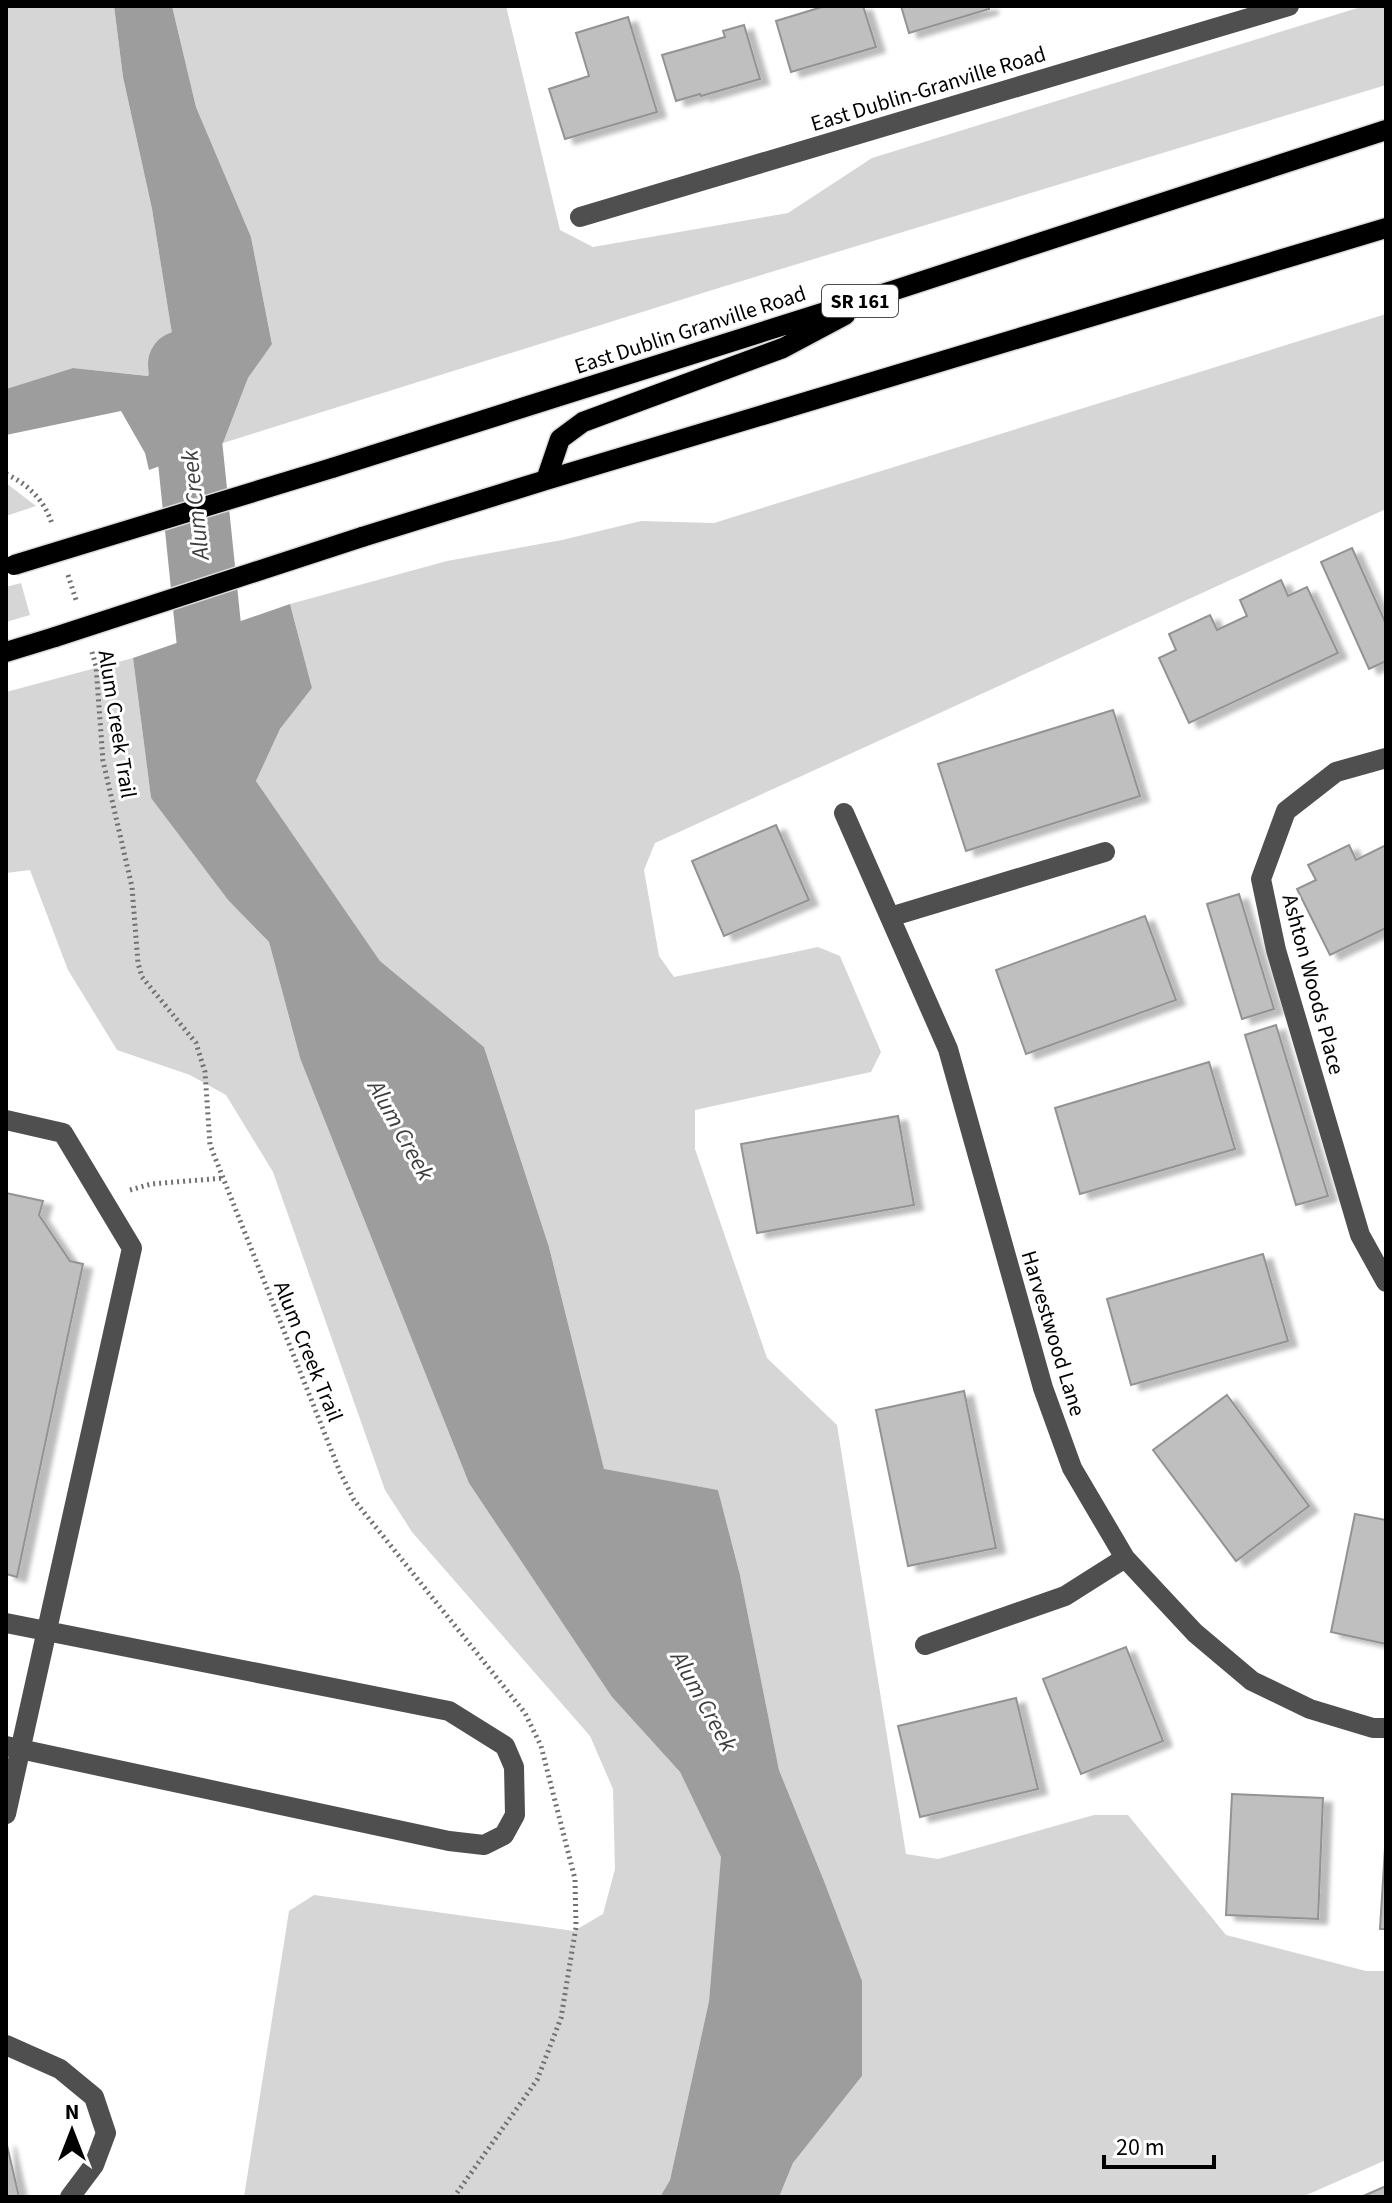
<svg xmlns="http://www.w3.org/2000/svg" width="1392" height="2203" viewBox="0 0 1392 2203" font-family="'Source Sans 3',sans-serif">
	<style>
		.green { fill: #d6d6d6 }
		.water { fill: #9d9d9d }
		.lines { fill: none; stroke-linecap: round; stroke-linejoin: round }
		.river { stroke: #9d9d9d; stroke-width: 66 }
		.building { fill: #bfbfbf; stroke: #939393; stroke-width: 2; filter: url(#shadow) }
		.major-casing { stroke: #dbdbdb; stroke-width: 23 }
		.path { stroke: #717171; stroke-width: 5; stroke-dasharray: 2 4; stroke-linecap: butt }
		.minor { stroke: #4f4f4f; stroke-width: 20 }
		.major { stroke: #000; stroke-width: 20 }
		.major-bridge-casing { stroke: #dbdbdb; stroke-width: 23; stroke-linecap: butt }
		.major-bridge { stroke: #000; stroke-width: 20 }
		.labels { text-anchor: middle; stroke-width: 6; stroke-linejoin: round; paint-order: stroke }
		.shield { fill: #fff; stroke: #4c4c4c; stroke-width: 2 }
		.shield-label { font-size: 20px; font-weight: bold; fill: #000 }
		.street-label { font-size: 22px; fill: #000; stroke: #fff }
		.water-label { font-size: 24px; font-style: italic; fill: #3e3e3e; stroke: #fff }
	</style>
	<defs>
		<filter id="shadow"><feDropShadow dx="9" dy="5" stdDeviation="2" flood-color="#0004"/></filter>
	</defs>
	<rect width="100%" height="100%" fill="#fff"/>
	<!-- green -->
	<path class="green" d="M6,6H114L123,77L152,209L172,334L149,376L73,368L6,389Z
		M172,6H506L560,230L593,247L788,213L872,158L1364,6H1386V85L722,287L223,443L248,378L272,343L251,237L196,107Z
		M1386,314V509L655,843L644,870L659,956L674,977L818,947L840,956L881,1052L871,1072L695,1110V1149L767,1358L837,1425L906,1854L938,1859L1094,1815H1128L1226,1935L1366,1971H1386V2160L1302,2197H779L793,2163L862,2076L822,1876L779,1770L740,1575L718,1490L604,1470L549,1247L484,1047L380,961L256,781L280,729L312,688L290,604L447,561L562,540L641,521L714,523Z
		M6,483L36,506L6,516Z
		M21,583L30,615L6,622V587Z
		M133,658L151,798L228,900L269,942L300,1058L612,1697L680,1772L722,1857L709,2001L670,2180L660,2197H244L289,1911L314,1895L574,1931L603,1914L615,1869L613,1789L590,1736L412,1532L385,1490L273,1172L226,1095L190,1075L117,1050L68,970L30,870L6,873V692Z"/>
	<!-- water -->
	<path class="water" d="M114,6H172L196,107L251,237L272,344L248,378L223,443L149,470L145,453L121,411L6,435V389L73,368L148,376L172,334L152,209L123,77Z
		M290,604L312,688L280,729L256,781L380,961L484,1047L549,1247L604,1469L718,1490L740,1575L779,1770L822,1876L862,1981V2076L793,2163L779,2197H660L670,2180L709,2001L721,1857L680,1772L612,1697L469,1483L300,1058L269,942L228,900L151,798L133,658Z"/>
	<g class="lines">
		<!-- river -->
		<path class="river" d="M181,364L218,723"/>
	</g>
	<!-- building -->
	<path class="building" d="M825,6H863L876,47L791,72L776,21Z
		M901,6H989V9L909,33Z
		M628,17L657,112L565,139L549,89L589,76L576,33Z
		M744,25L760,79L701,96L700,94L676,101L662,55L725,37L723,31Z
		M1352,548L1386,624V661L1369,669L1321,562Z
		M1281,580L1288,596L1307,587L1338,653L1189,723L1159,658L1176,650L1169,634L1210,615L1217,630L1247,616L1240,600Z
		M1113,710L1140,796L966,851L938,764Z
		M776,825L809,900L724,936L692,861Z
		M1349,845L1356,860L1386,845V928L1330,955L1297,889L1316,880L1308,865Z
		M1239,894L1274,1009L1242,1019L1207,904Z
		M1145,916L1176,1000L1026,1054L996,970Z
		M1276,1025L1328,1196L1296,1205L1245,1035Z
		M1209,1062L1235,1149L1080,1194L1055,1108Z
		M898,1116L914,1205L757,1233L741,1144Z
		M6,1193L43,1201L39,1215L70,1261L83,1264L17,1577L6,1574Z
		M1263,1254L1288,1341L1131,1385L1107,1299Z
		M964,1391L996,1548L908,1566L876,1410Z
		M1227,1395L1309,1506L1236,1561L1153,1450Z
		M1355,1514L1386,1520V1644L1331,1632Z
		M1126,1647L1163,1741L1081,1774L1043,1679Z
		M1016,1698L1038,1789L920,1817L898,1726Z
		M1232,1794L1323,1798L1318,1919L1226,1915Z
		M1386,1832V1929H1380Z
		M6,2141L19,2197H6Z
		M1386,2186V2197H1361Z"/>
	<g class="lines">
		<defs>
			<path id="major" d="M332,468L895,290L1386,130
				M546,480L560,439L583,422L783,348L845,315
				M362,537L546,480L1386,228
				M6,652L55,637"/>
		</defs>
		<!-- major casing -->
		<use href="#major" class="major-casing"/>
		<!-- path -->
		<path class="path" d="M6,474C28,484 45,501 52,524
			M68,575L76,600
			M92,652L96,666L103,761L132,887L138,963L142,977L196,1043L205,1072L210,1145L340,1472L354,1500L525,1713L541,1746L575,1879L576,1927L561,2018L537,2080L454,2197
			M130,1190L151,1184L224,1178"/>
		<!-- minor -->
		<path class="minor" d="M580,217L1289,6
			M1386,758L1336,772L1286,811L1261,879L1276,950L1360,1235L1386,1282
			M844,813L948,1049L1043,1388L1072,1468L1125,1558L1195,1633L1252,1681L1310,1709L1373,1728H1386
			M890,917L1105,852
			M6,1120L63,1133L132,1248L6,1814
			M6,1623L449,1711L505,1746L514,1767L515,1815L504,1835L484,1845L449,1841L6,1746
			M925,1645L1065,1596L1125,1558
			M6,2045L60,2069L94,2097L106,2133L94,2165L70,2197"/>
		<!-- major -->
		<use href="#major" class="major"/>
		<defs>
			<path id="major-bridge" d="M14,565L332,468
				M55,637L362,537"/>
		</defs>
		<!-- major-bridge casing -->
		<use href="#major-bridge" class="major-bridge-casing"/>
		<!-- major-bridge -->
		<use href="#major-bridge" class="major-bridge"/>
	</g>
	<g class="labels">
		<!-- shield labels -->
		<rect class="shield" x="822" y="285" width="76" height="32" rx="6"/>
		<g class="shield-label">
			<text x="860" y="308">SR 161</text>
		</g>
		<!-- street labels -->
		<g class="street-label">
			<text transform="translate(928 88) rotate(-17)" y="8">East Dublin-Granville Road</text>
			<text transform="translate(690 329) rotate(-18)" y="8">East Dublin Granville Road</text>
			<text transform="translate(118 724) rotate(81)" y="8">Alum Creek Trail</text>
			<text transform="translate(1314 984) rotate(75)" y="8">Ashton Woods Place</text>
			<text transform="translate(1054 1333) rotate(73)" y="8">Harvestwood Lane</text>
			<text transform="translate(309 1351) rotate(68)" y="8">Alum Creek Trail</text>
		</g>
		<!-- water labels -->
		<g class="water-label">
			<text transform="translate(195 505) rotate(-96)" y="8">Alum Creek</text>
			<text transform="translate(401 1130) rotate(61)" y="8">Alum Creek</text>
			<text transform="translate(704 1701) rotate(61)" y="8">Alum Creek</text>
		</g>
	</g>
	<!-- border -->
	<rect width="1392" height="2203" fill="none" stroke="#000000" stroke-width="16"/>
	<!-- north arrow -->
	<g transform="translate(72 2131)" stroke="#ffffff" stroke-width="6" paint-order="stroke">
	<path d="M0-6L14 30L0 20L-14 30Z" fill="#000000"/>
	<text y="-12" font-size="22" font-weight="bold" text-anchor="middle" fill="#000000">N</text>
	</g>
	<!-- scale -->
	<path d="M1104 2155v12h110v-12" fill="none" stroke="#000000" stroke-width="4"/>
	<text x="1116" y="2155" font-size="24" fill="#000000" stroke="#ffffff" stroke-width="6" paint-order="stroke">20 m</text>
</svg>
